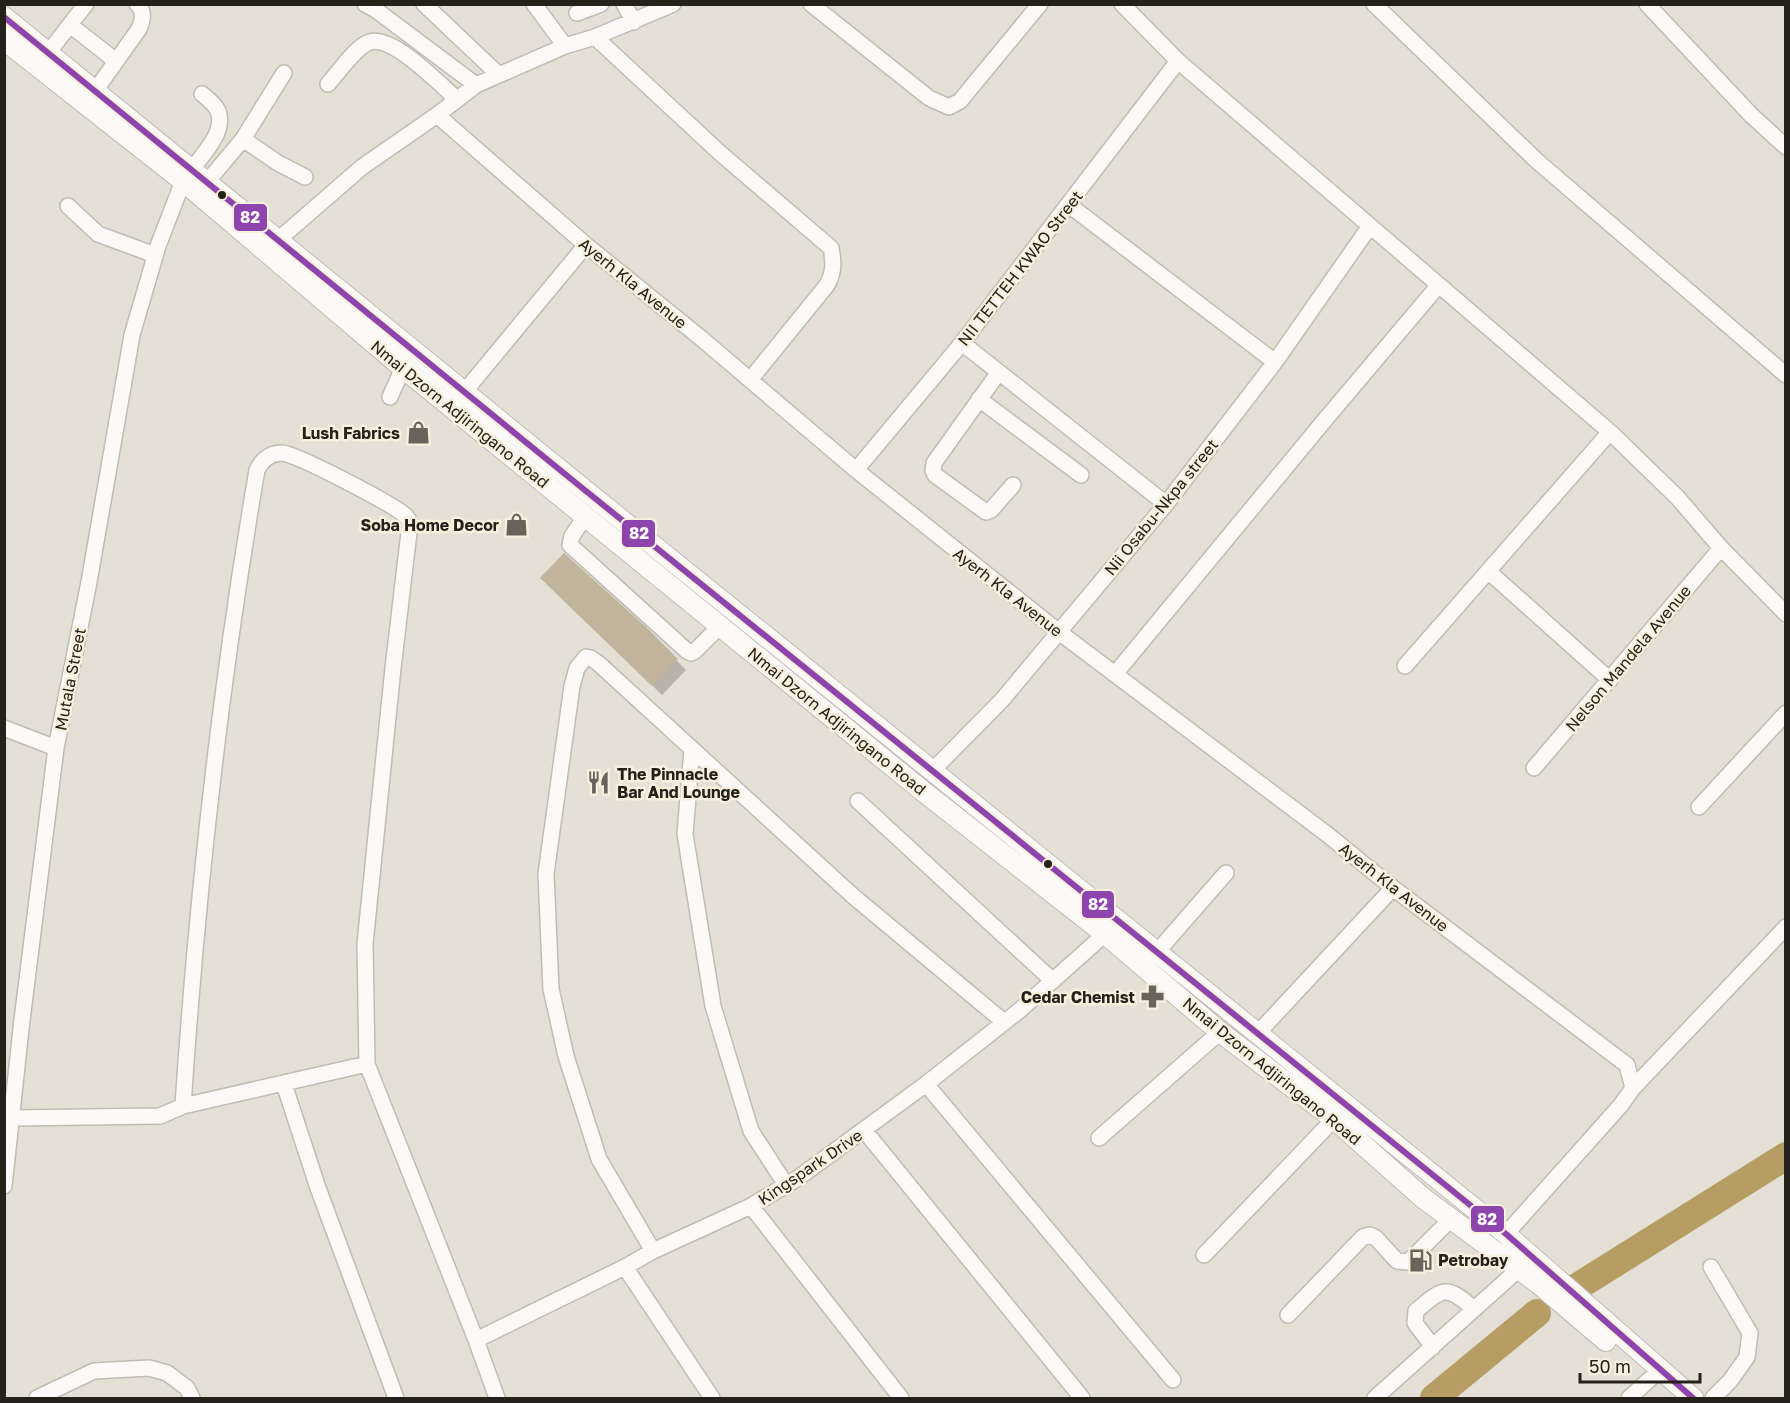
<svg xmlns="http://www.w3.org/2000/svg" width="1790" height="1403" viewBox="0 0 1790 1403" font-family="'Golos Text',sans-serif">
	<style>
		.shadow { fill: #0003 }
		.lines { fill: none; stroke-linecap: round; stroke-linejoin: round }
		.river { stroke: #b59d64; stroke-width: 28 }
		.building { fill: #c0b59c }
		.minor-casing { stroke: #c0bcb4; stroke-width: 18 }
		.major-casing { stroke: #c0bcb4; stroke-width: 22 }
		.minor { stroke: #fbfaf9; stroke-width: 15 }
		.major { stroke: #fbfaf9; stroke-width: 20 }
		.bus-1-casing { stroke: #f8efdc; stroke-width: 10 }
		.bus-1 { stroke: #8e44ad; stroke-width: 6 }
		.bus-dot { fill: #24201a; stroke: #f8efdc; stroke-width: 2 }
		.labels { text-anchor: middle; stroke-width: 5; stroke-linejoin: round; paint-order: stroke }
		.street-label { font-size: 16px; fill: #24201a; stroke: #f8efdc }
		.poi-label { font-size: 16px; font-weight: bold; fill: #24201a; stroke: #f8efdc; text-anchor: end }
		.line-badge { stroke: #f8efdc; stroke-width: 2 }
		.badge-label { font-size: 16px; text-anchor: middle; font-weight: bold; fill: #fff }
	</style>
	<rect width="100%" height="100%" fill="#e5e0d5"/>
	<!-- shadow -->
	<path class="shadow" d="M543,578L645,628L686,670L662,695Z"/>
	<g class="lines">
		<!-- river -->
		<path class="river" d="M1577,1287L1786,1156
			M1434,1398L1537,1313"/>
	</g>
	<!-- building -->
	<path class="building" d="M564,553L646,627L678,659L652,686L540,578Z"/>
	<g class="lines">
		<defs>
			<path id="minor" d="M365,4L376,10L476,85
				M424,4L499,75
				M534,4L565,46
				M624,4L634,22
				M811,4L929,98L949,107L960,101L1040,4
				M1122,4L1178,61L1610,432L1677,497L1721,548L1786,614
				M1374,4L1537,161L1786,375
				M1647,4L1751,115L1786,147
				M577,13L601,4
				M70,25L116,61
				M595,37L720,153L831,248C834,263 834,272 827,285L750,380
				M48,53L86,4
				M328,84C338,73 356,46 370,42C393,35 440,85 457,99
				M95,91L139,29C143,20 145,11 137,4
				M437,115L586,245L702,339L856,470L1059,632L1328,835L1393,888L1627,1065L1633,1088L1621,1105L1506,1234
				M243,139L278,163L305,177
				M192,169C203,154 226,132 218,111C215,104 208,99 202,94
				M207,182L243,139L284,73
				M1069,205L1275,362
				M68,206L98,234L155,255
				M278,240L362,167L437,115L476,85L565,46L595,37L673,4
				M962,343L1166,504
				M999,372L934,463L933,470L935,475L986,512L991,510L1013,485
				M465,391L586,245
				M390,397L403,368
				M979,399L1081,475
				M856,470L962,343L1178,61
				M585,517L572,536L570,545L687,651L691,653L695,651L720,626
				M1488,571L1610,680
				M1405,666L1610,432
				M1115,674L1324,421L1438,286
				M4,728L56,748
				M692,749L685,834L713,1006L751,1131L786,1185
				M1534,768L1721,548
				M932,771L1002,700L1166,504L1275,362L1370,226
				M858,801L1053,981
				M1699,807L1786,713
				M1157,952L1226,873
				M1257,1034L1393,888
				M284,1084L318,1188L396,1398
				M926,1084L1173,1380
				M1633,1088L1786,927
				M183,1106C197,893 221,680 257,470C262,460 270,453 282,453C297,454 394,505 406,516C409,519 409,520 410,524L393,668L365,944L367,1064L476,1340L497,1398
				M13,1118L160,1116L183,1106L367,1064
				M864,1130L1082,1398
				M1099,1138L1220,1032
				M4,1186L22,1020L56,748L89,582L132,335L158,246L183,181
				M751,1206L901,1398
				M653,1251L599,1159L566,1056L551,989L546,874L572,686L577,668L586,657L591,658L598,663L853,896L1004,1022
				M1204,1255L1334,1119
				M625,1267L712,1398
				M1711,1267L1750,1333L1747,1357L1730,1381L1713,1398
				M1288,1315L1363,1237L1370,1235L1376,1238L1397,1261L1408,1262L1450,1220
				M476,1340L625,1267L653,1251L751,1206L798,1178L926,1084L1020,1010L1105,934
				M1433,1347L1415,1323L1416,1311C1443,1288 1446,1284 1474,1309
				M37,1398L94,1371L149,1368L167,1373L187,1388L192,1398
				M1375,1398L1519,1269
				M1629,1398L1650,1379"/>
			<path id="major" d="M4,17L576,483L1506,1234L1693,1398
				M4,40L183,181L403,368L565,500L924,792L1105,934L1220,1032L1334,1119L1423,1198L1539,1284L1606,1341"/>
		</defs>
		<!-- minor casing -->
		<use href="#minor" class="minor-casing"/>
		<!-- major casing -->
		<use href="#major" class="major-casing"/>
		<!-- minor -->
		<use href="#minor" class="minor"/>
		<!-- major -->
		<use href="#major" class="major"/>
		<defs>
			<path id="bus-1" d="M4,17L576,483L1506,1234L1693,1398"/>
		</defs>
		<!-- bus-1 casing -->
		<use href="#bus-1" class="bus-1-casing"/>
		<!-- bus-1 -->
		<use href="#bus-1" class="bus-1"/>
	</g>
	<!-- icons -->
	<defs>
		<symbol id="shop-bare" viewBox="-9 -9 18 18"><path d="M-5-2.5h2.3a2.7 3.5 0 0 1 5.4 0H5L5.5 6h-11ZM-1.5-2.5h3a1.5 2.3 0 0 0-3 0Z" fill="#68635b" stroke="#f8efdc" stroke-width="2.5" paint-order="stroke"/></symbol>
		<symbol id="restaurant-bare" viewBox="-9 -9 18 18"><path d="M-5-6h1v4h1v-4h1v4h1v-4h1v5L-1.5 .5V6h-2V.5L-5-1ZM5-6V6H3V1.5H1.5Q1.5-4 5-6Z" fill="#68635b" stroke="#f8efdc" stroke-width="2.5" paint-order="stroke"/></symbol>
		<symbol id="pharmacy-bare" viewBox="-9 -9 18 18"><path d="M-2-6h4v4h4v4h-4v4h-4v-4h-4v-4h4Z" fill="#68635b" stroke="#f8efdc" stroke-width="2.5" paint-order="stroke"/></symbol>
		<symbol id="fuel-bare" viewBox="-9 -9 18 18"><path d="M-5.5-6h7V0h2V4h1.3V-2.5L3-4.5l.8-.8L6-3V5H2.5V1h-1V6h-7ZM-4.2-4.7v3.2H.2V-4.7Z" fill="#68635b" stroke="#f8efdc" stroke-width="2.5" paint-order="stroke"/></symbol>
	</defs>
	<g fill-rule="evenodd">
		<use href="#shop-bare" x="402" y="416" width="33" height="33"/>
		<use href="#shop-bare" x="500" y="508" width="33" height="33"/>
		<use href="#restaurant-bare" x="582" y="766" width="33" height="33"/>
		<use href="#pharmacy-bare" x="1136" y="980" width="33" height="33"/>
		<use href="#fuel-bare" x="1404" y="1244" width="33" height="33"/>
	</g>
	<!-- markers -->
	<g class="bus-dot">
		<circle cx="222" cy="195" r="5"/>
		<circle cx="1048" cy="864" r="5"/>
	</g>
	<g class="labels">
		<!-- street labels -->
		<g class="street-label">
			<text transform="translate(1020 268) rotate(-52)" y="6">NII TETTEH KWAO Street</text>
			<text transform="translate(633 283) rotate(39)" y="6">Ayerh Kla Avenue</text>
			<text transform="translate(460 414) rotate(39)" y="6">Nmai Dzorn Adjiringano Road</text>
			<text transform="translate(1161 507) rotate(-51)" y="6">Nii Osabu-Nkpa street</text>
			<text transform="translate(1008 592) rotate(38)" y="6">Ayerh Kla Avenue</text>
			<text transform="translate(1628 658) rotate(-50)" y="6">Nelson Mandela Avenue</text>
			<text transform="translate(70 679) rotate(-79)" y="6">Mutala Street</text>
			<text transform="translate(837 721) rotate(39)" y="6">Nmai Dzorn Adjiringano Road</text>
			<text transform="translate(1394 887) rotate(38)" y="6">Ayerh Kla Avenue</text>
			<text transform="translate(1272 1071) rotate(39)" y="6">Nmai Dzorn Adjiringano Road</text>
			<text transform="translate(810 1167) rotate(-34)" y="6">Kingspark Drive</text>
		</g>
		<!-- poi labels -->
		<g class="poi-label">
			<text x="400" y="439">Lush Fabrics</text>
			<text x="499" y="531">Soba Home Decor</text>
			<text x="617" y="780" text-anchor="start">The Pinnacle<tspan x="617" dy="18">Bar And Lounge</tspan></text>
			<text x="1135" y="1003">Cedar Chemist</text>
			<text x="1438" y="1266" text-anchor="start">Petrobay</text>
		</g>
	</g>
	<g class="line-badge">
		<rect x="233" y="203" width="35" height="29" rx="6" fill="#8e44ad"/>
		<rect x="621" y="519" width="35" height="29" rx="6" fill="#8e44ad"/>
		<rect x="1081" y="890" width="34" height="29" rx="6" fill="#8e44ad"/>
		<rect x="1470" y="1205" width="35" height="28" rx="6" fill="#8e44ad"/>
	</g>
	<g class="badge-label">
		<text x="250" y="223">82</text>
		<text x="639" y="539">82</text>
		<text x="1098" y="910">82</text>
		<text x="1487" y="1225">82</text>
	</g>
	<!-- border -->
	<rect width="1790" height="1403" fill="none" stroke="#24201a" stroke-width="12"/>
	<!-- scale -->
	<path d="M1580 1373v9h120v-9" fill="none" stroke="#24201a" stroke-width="3"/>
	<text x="1589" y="1373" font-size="18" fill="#24201a" stroke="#f8efdc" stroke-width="4.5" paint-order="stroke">50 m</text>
</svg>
